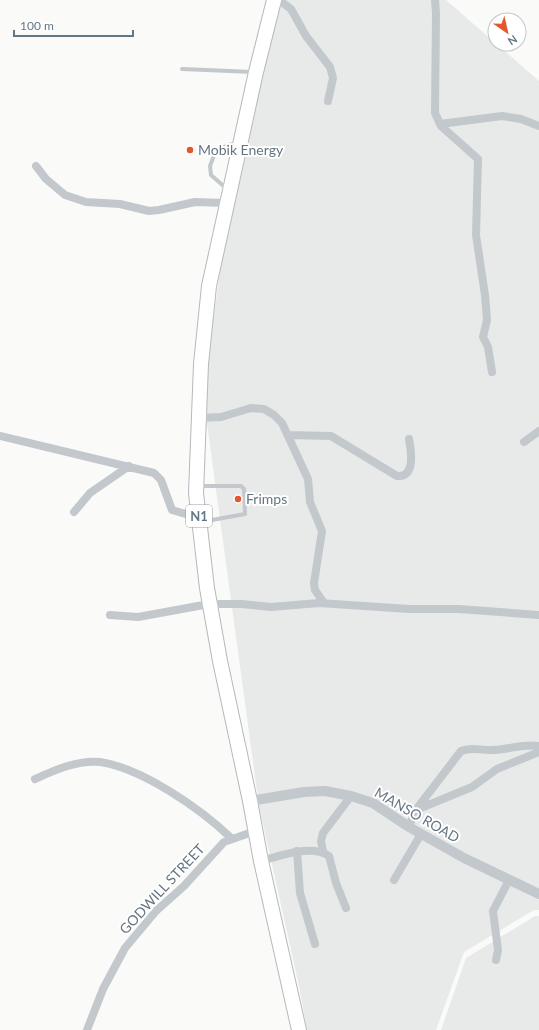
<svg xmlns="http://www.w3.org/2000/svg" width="539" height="1030" viewBox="0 0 539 1030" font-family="Lato,sans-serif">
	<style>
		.built { fill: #e8e9e9 }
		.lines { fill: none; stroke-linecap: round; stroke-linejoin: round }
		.trunk-casing { stroke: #b4b9bd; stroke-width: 16 }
		.service { stroke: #c3c8cc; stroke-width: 4 }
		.minor { stroke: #c3c8cc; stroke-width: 8 }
		.tertiary { stroke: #c3c8cc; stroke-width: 10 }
		.trunk { stroke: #fff; stroke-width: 14 }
		.poi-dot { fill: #e4572e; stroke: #fff; stroke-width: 1.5 }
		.labels { text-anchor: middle; stroke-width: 4; stroke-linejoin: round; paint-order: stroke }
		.shield { fill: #fff; stroke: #939fa8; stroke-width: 1 }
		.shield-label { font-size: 13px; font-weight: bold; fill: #657683 }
		.poi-label { font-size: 14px; fill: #657683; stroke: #fff; text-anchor: start }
		.street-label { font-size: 14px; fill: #657683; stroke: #fff }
	</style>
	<rect width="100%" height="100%" fill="#fafaf8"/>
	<!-- built -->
	<path class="built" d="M278,0H446L539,81V910H534L464,952L436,1030H307L299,986L259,806L203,394L228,214Z
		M535,916H539V1030H441L466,958Z"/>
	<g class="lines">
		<defs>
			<path id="trunk" d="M274,0L256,72L209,286L201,364L196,493L207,588L220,661L250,801L261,861L299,1030"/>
		</defs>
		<!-- trunk casing -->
		<use href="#trunk" class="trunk-casing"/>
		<!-- service -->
		<path class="service" d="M182,69L253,72
			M227,189L211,175L210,166L216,150L238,142
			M198,486H241L244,489L245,514L201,522"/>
		<!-- minor -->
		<path class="minor" d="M279,0L291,9L306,36L330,67L333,78L328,101
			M435,0L436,13L435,113L441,126L478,159L476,235L485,295L487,320L483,337L488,347L492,372
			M440,124L502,116L521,119L539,126
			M36,166L46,179L65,195L86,202L120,204L149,211L159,210L195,202L226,203
			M199,418L221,417L251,408L264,409L274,415L282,423L308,479L310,502L322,531L314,583L315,590L324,603
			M288,435L331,436L397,476C416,478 411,450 409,439
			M0,436L154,473L161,480L172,510L199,518
			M524,442L539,431
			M74,512L90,493L129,466
			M110,615L138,617L209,604H242L271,607L319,603L409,609H459L539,615
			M35,779C55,770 77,760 100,762C142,768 201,809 231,838
			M416,810L472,787L497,769L539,752
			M409,827L415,811L461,751C474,746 480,751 492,750C508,750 523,743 539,746
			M297,851L300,893L315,944
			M323,852L321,841L323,833L351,796
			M261,861C280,856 311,844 329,856L336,883L346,908
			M394,880L421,834
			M496,960L498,950L493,911L509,880
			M87,1030L103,989L125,948L156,911L184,886L224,842L255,831"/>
		<!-- tertiary -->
		<path class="tertiary" d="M250,801L304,792L325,791L351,796L373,803L409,827L464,858L539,894"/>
		<!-- trunk -->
		<use href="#trunk" class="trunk"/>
	</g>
	<!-- markers -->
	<g class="poi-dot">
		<circle cx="190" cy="150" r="4"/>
		<circle cx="238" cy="499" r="4"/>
	</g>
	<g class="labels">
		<!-- shield labels -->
		<rect class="shield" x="186" y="505" width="26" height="22" rx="3"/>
		<g class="shield-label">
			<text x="199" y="521">N1</text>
		</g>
		<!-- poi labels -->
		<g class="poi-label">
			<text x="198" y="155">Mobik Energy</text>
			<text x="246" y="504">Frimps</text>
		</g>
		<!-- street labels -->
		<g class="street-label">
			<text transform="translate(417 815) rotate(30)" y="5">MANSO ROAD</text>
			<text transform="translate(162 889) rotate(-47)" y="5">GODWILL STREET</text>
		</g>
	</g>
	<!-- north arrow -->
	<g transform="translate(507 32) rotate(146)"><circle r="19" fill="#ffffff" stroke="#c1c8cd"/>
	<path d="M0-3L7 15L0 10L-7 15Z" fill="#e4572e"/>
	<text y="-6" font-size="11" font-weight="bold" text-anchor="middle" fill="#657683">N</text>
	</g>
	<!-- scale -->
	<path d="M14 30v6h119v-6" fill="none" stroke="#657683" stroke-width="2"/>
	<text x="20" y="30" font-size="12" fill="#657683" stroke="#ffffff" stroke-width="3" paint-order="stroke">100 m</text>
</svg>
